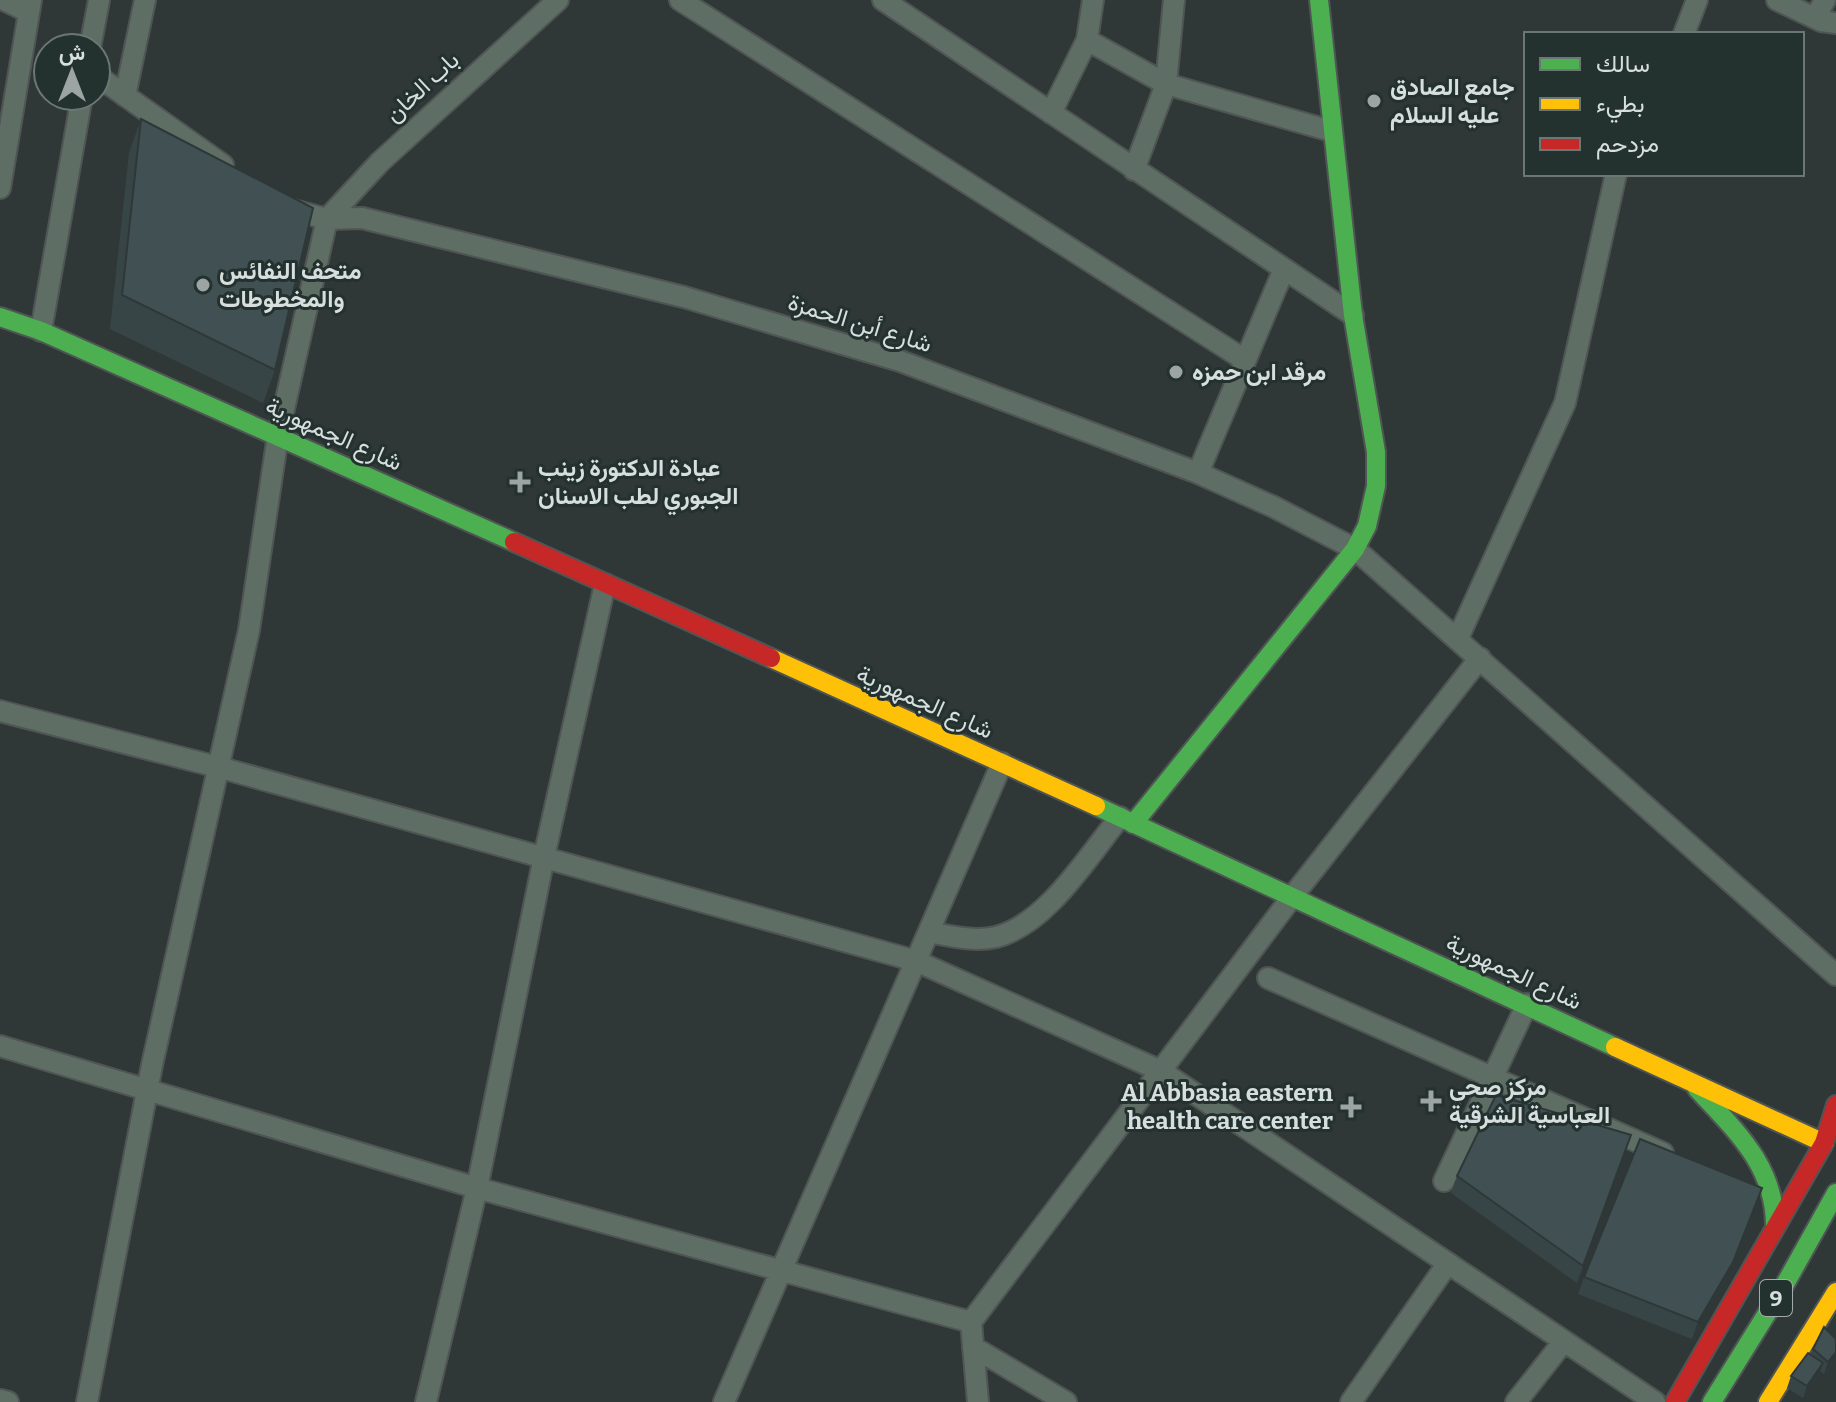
<svg xmlns="http://www.w3.org/2000/svg" width="1836" height="1402" viewBox="0 0 1836 1402" font-family="Bitter,Vazirmatn,serif">
	<style>
		.lines { fill: none; stroke-linecap: round; stroke-linejoin: round }
		.street-casing { stroke: #4f5554; stroke-width: 24 }
		.fast-casing { stroke: #4f5554; stroke-width: 22 }
		.slow-casing { stroke: #4f5554; stroke-width: 22 }
		.jam-casing { stroke: #4f5554; stroke-width: 22 }
		.street { stroke: #5f6e64; stroke-width: 20 }
		.fast { stroke: #4caf50; stroke-width: 18 }
		.slow { stroke: #ffc107; stroke-width: 18 }
		.jam { stroke: #c62828; stroke-width: 18 }
		.wall { fill: #384547 }
		.shaded-wall { fill: #2e3839 }
		.building { fill: #415052; stroke: #2e3839; stroke-width: 2 }
		.poi-dot { fill: #9da5a4; stroke: #23312f; stroke-width: 3 }
		.labels { text-anchor: middle; stroke-width: 6; stroke-linejoin: round; paint-order: stroke }
		.shield { fill: #23312f; stroke: #a1abaa; stroke-width: 2 }
		.shield-label { font-size: 22px; font-weight: bold; fill: #d7dfde }
		.street-label { font-size: 24px; fill: #d7dfde; stroke: #23312f }
		.poi-label { font-size: 24px; font-weight: bold; fill: #d7dfde; stroke: #23312f; text-anchor: start }
	</style>
	<rect width="100%" height="100%" fill="#303837"/>
	<g class="lines">
		<defs>
			<path id="street" d="M4,0L29,12
				M680,0L1245,360
				M883,0L1353,315
				M1777,0L1821,21L1836,23
				M1815,18L1825,0
				M1684,34L1697,0
				M1087,40L1166,84L1331,131
				M90,48L99,0
				M96,75L223,165
				M125,96L145,0
				M1051,113L1087,40L1093,0
				M1134,170L1166,84L1174,0
				M0,188L31,0
				M286,208L327,219L362,218L684,297L900,361L1198,473L1274,507L1355,549L1836,975
				M41,331L82,96
				M1198,473L1284,269
				M1458,638L1565,403L1616,174
				M0,711L218,767L916,961L1161,1071L1655,1402
				M929,932C950,936 974,942 996,937C1047,924 1088,856 1120,817
				M1268,978L1663,1153
				M0,1046L477,1188L971,1322
				M1444,1181L1527,1004
				M973,1347L1066,1402
				M0,1400L8,1402
				M87,1402L152,1065L249,630L278,435L327,219L380,162L558,0
				M426,1402L477,1188L544,857L605,584
				M724,1402L1002,763
				M978,1402L971,1322L1292,897L1480,658
				M1351,1402L1448,1263
				M1516,1402L1564,1341"/>
			<path id="fast" d="M0,317L41,331L514,542
				M1096,806L1615,1047
				M1133,824L1355,549L1367,526L1376,486V452L1353,315L1319,0
				M1697,1089C1736,1131 1776,1167 1775,1228
				M1712,1402L1784,1286L1836,1193"/>
			<path id="slow" d="M771,658L1096,806
				M1615,1047L1824,1143
				M1768,1402L1836,1292"/>
			<path id="jam" d="M514,542L771,658
				M1675,1402L1824,1143L1836,1105"/>
		</defs>
		<!-- street casing -->
		<use href="#street" class="street-casing"/>
		<!-- fast casing -->
		<use href="#fast" class="fast-casing"/>
		<!-- slow casing -->
		<use href="#slow" class="slow-casing"/>
		<!-- jam casing -->
		<use href="#jam" class="jam-casing"/>
		<!-- street -->
		<use href="#street" class="street"/>
		<!-- fast -->
		<use href="#fast" class="fast"/>
		<!-- slow -->
		<use href="#slow" class="slow"/>
		<!-- jam -->
		<use href="#jam" class="jam"/>
	</g>
	<!-- wall -->
	<path class="wall" d="M141,119L275,370L263,403L110,329L129,153Z
		M1631,1135L1577,1283L1451,1193L1457,1176Z
		M1584,1277L1726,1279L1692,1339L1578,1294Z
		M1813,1349L1836,1358L1824,1374L1820,1371L1819,1375L1803,1398L1787,1388L1791,1376L1810,1355Z"/>
	<!-- shaded-wall -->
	<path class="shaded-wall" d="M1762,1188L1726,1279L1692,1339L1698,1322Z
		M1836,1352V1358L1824,1374L1828,1362Z
		M1823,1363L1819,1375L1803,1398L1807,1386Z"/>
	<!-- building -->
	<path class="building" d="M141,119L313,208L275,370L122,295Z
		M1496,1095L1631,1135L1583,1266L1457,1176Z
		M1640,1139L1762,1188L1733,1262L1698,1322L1584,1277Z
		M1824,1327L1836,1339V1352L1828,1362L1813,1349Z
		M1808,1353L1823,1363L1807,1386L1791,1376Z"/>
	<!-- markers -->
	<g class="poi-dot">
		<circle cx="1374" cy="101" r="8"/>
		<circle cx="203" cy="285" r="8"/>
		<circle cx="1176" cy="372" r="8"/>
		<path d="M516 470h8v8h8v8h-8v8h-8v-8h-8v-8h8z"/>
		<path d="M1427 1089h8v8h8v8h-8v8h-8v-8h-8v-8h8z"/>
		<path d="M1347 1095h8v8h8v8h-8v8h-8v-8h-8v-8h8z"/>
	</g>
	<g class="labels">
		<!-- shield labels -->
		<rect class="shield" x="1760" y="1280" width="32" height="36" rx="6"/>
		<g class="shield-label">
			<text x="1776" y="1306">9</text>
		</g>
		<!-- street labels -->
		<g class="street-label">
			<text transform="translate(422 87) rotate(-43)" y="8">باب الخان</text>
			<text transform="translate(860 323) rotate(17)" y="8">شارع أبن الحمزة</text>
			<text transform="translate(334 434) rotate(24)" y="8">شارع الجمهورية</text>
			<text transform="translate(925 702) rotate(24)" y="8">شارع الجمهورية</text>
			<text transform="translate(1514 972) rotate(25)" y="8">شارع الجمهورية</text>
		</g>
		<!-- poi labels -->
		<g class="poi-label">
			<text x="1390" y="95">جامع الصادق<tspan x="1390" dy="28">عليه السلام</tspan></text>
			<text x="219" y="279">متحف النفائس<tspan x="219" dy="28">والمخطوطات</tspan></text>
			<text x="1192" y="380">مرقد ابن حمزه</text>
			<text x="538" y="476">عيادة الدكتورة زينب<tspan x="538" dy="28">الجبوري لطب الاسنان</tspan></text>
			<text x="1449" y="1095">مركز صحي<tspan x="1449" dy="28">العباسية الشرقية</tspan></text>
			<text x="1333" y="1101" text-anchor="end">Al Abbasia eastern<tspan x="1333" dy="28">health care center</tspan></text>
		</g>
	</g>
	<!-- legend -->
	<rect x="1524" y="32" width="280" height="144" fill="#23312f" stroke="#6b7775" stroke-width="2"/>
	<rect x="1540" y="58" width="40" height="12" fill="#4caf50" stroke="#6b7775" stroke-width="2"/>
	<text x="1596" y="72" font-size="24" fill="#d7dfde">سالك</text>
	<rect x="1540" y="98" width="40" height="12" fill="#ffc107" stroke="#6b7775" stroke-width="2"/>
	<text x="1596" y="112" font-size="24" fill="#d7dfde">بطيء</text>
	<rect x="1540" y="138" width="40" height="12" fill="#c62828" stroke="#6b7775" stroke-width="2"/>
	<text x="1596" y="152" font-size="24" fill="#d7dfde">مزدحم</text>
	<!-- north arrow -->
	<g transform="translate(72 72)"><circle r="38" fill="#23312f" stroke="#6b7775" stroke-width="2"/>
	<path d="M0-6L14 30L0 20L-14 30Z" fill="#9da5a4"/>
	<text y="-12" font-size="22" font-weight="bold" text-anchor="middle" fill="#d7dfde">ش</text>
	</g>
</svg>
